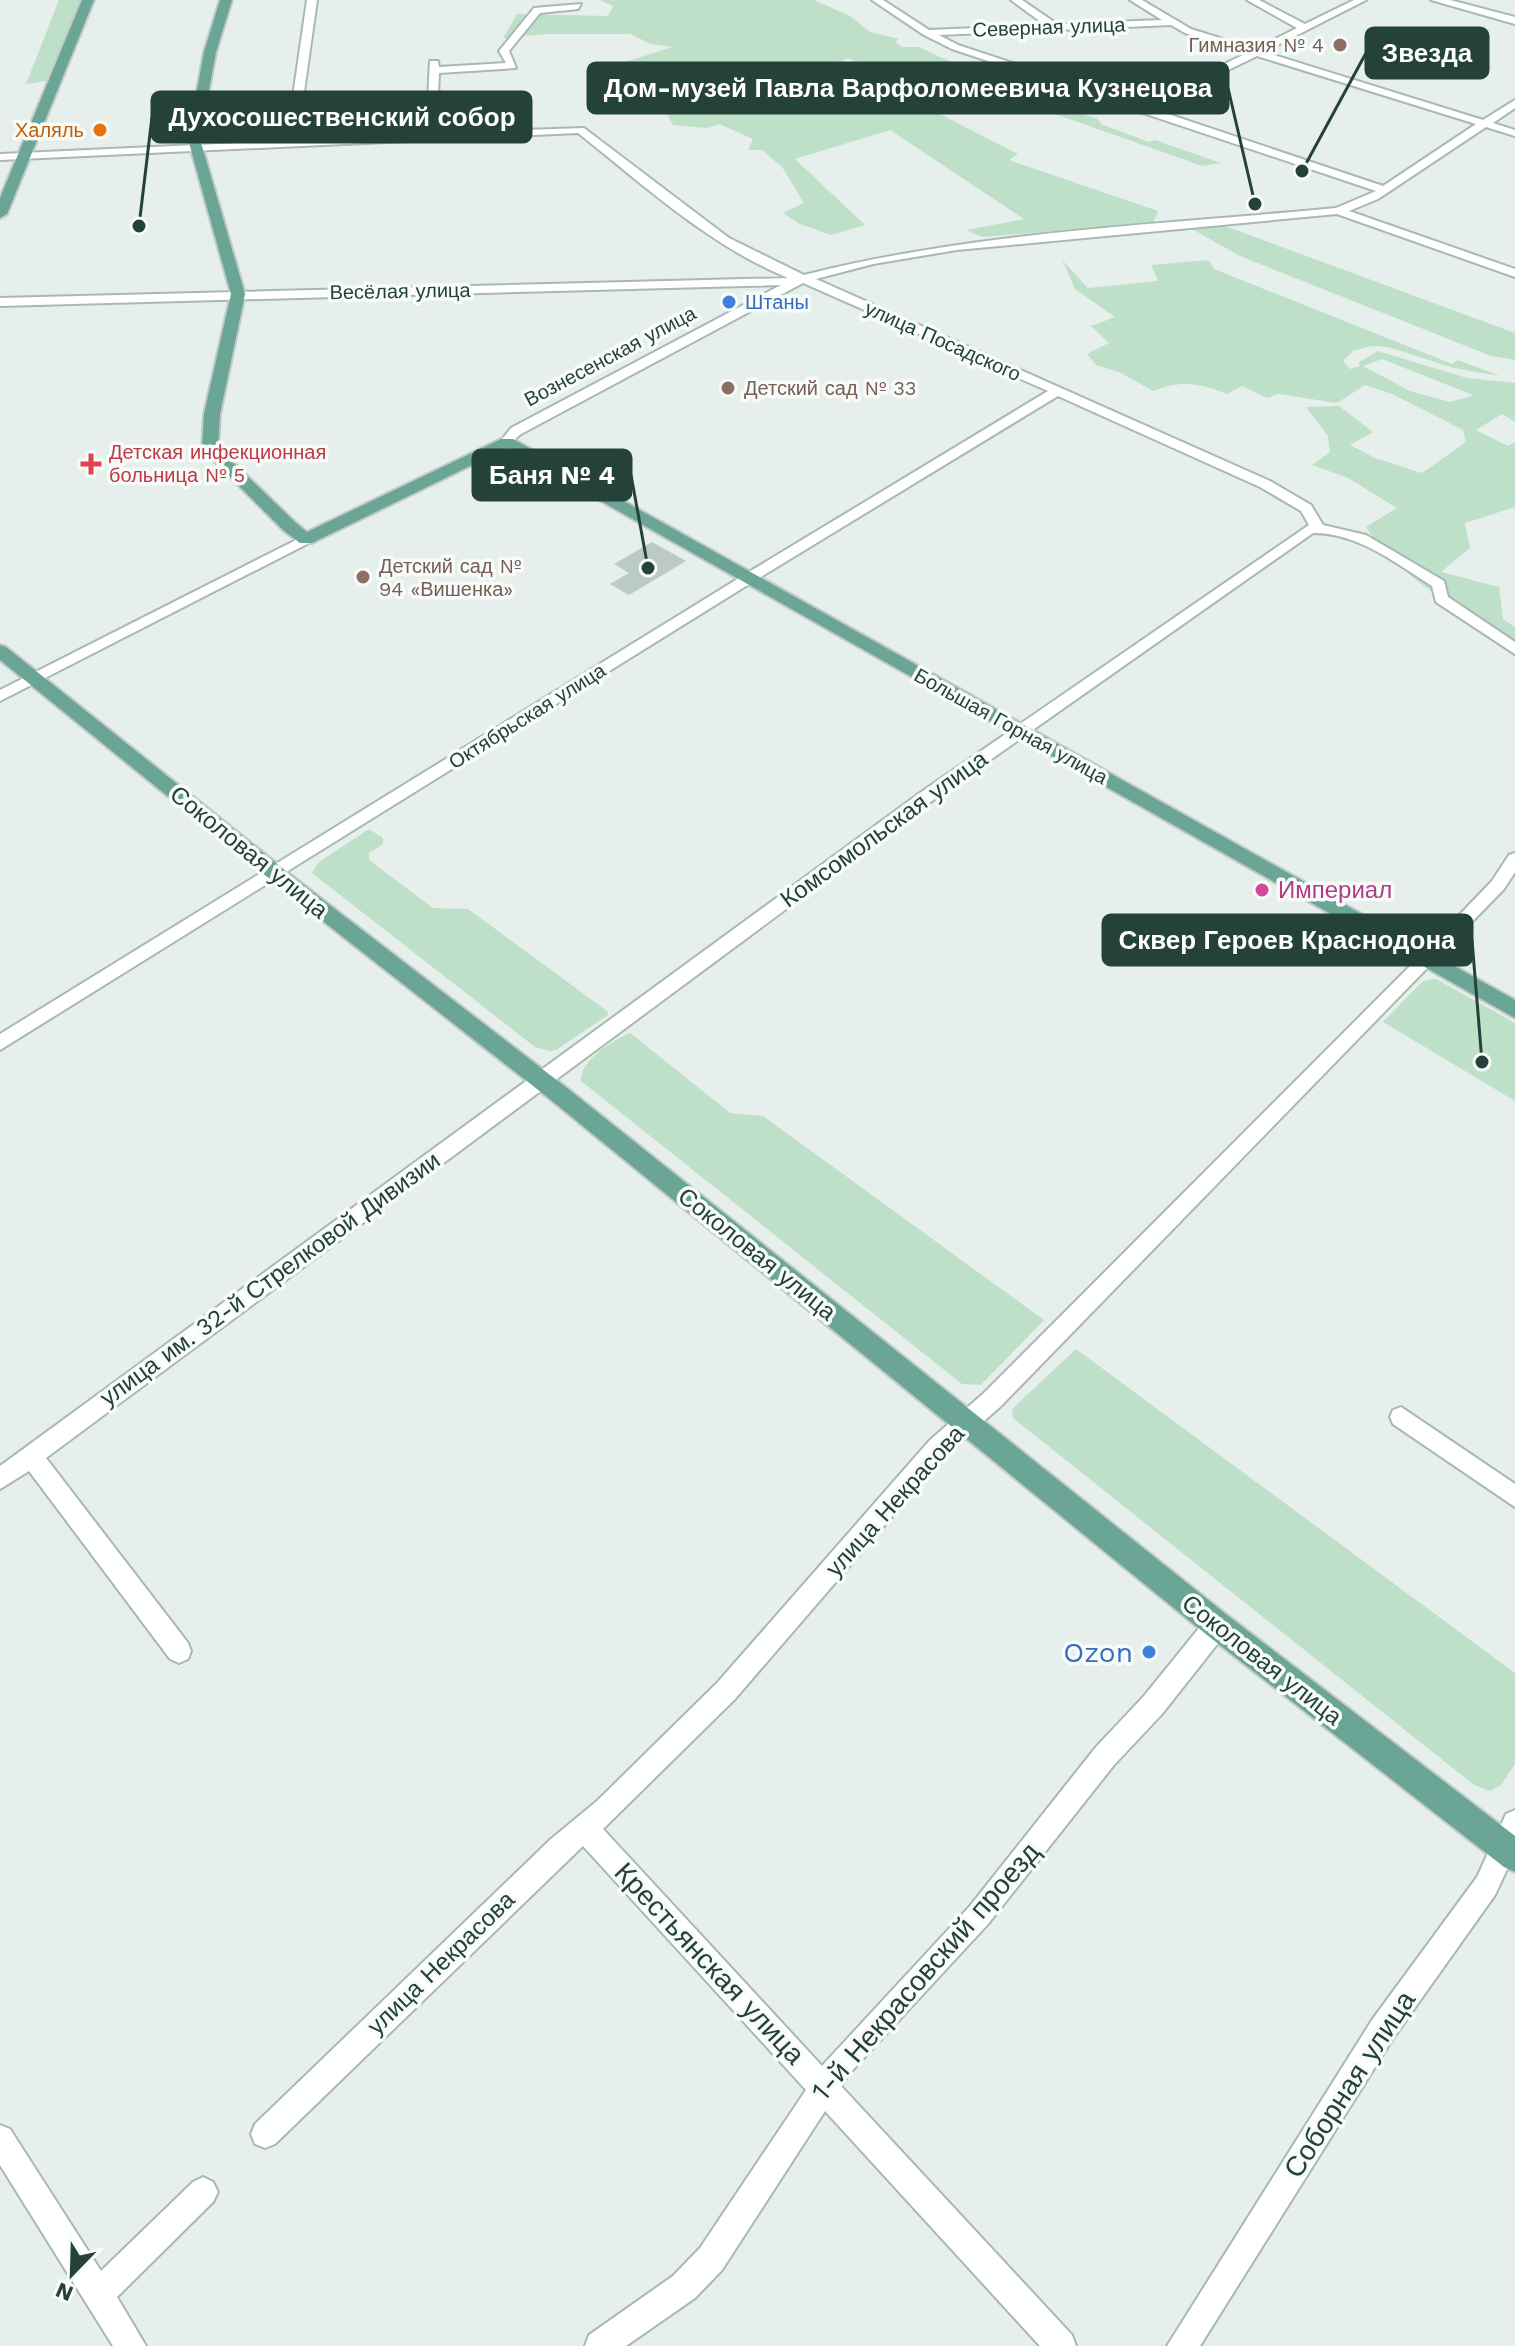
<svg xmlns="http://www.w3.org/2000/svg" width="1515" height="2346" viewBox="0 0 1515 2346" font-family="'Work Sans',sans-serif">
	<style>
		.green { fill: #bfe0c8; fill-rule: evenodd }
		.building { fill: #bbcac4 }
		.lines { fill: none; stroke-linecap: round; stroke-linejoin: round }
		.street-casing { stroke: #a8b8b2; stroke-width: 4 }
		.secondary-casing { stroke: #a4bbb3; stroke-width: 4 }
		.primary-casing { stroke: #c2cac8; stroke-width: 4 }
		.street { fill: #fff; fill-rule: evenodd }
		.secondary { fill: #fff; fill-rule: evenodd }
		.primary { fill: #6aa596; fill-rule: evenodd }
		.education-dot { fill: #8d6e63; stroke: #f7fbf9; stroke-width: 3 }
		.food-dot { fill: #e8710a; stroke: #f7fbf9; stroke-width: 3 }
		.shop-dot { fill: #3f7fe0; stroke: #f7fbf9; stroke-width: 3 }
		.health-dot { fill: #e0444e; stroke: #f7fbf9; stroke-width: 3 }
		.hotel-dot { fill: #d1479c; stroke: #f7fbf9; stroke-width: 3 }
		.labels { text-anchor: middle; stroke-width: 7; stroke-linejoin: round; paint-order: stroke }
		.far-street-label { font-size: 20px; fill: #24423a; stroke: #f7fbf9 }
		.far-education-label { font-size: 20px; fill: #785e54; stroke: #f7fbf9; text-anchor: start }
		.far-food-label { font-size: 20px; fill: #c56008; stroke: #f7fbf9; text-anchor: end }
		.far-shop-label { font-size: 20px; fill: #366cbe; stroke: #f7fbf9; text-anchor: start }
		.far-health-label { font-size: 20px; fill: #be3a42; stroke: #f7fbf9; text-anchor: start }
		.street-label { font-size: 24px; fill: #24423a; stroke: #f7fbf9 }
		.hotel-label { font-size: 24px; fill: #b23c85; stroke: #f7fbf9; text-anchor: start }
		.near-shop-label { font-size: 28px; fill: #366cbe; stroke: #f7fbf9; text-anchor: end }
		.near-street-label { font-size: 28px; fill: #24423a; stroke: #f7fbf9 }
		.leader { fill: none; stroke: #24423a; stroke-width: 3 }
		.callout-dot { fill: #24423a; stroke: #f7fbf9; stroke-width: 3 }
		.callout { fill: #24423a; stroke: #24423a; stroke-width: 3 }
		.callout-label { font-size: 26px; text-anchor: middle; font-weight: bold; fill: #fff }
	</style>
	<rect width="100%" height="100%" fill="#e6efeb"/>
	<!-- green -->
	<path class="green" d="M59,0H82L46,81L26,84Z
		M600,0H814L850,16L870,32L899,39L895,42L902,47H919L1022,95L1098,119L1101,124L1149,142L1155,140L1221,163L1202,166L957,79L928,91L848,58L838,62L1018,154L1009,160L1158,211L1153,223L982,237L966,230L1024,219L890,130L795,159L865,225L831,235L800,224L783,213L804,203L782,167L762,150H748L753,139L719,124L707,128L673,125L657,94L639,88L625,62L673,47L650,44L631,34H545L503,38L517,14L608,16L613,6Z
		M1225,226L1515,333V360L1491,356L1240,256L1192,229Z
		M1062,260L1088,288L1158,281L1151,265L1208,260L1214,269L1452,364L1458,360L1500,376L1454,368L1388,347L1370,346L1353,351L1343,361L1350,369L1360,366L1358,363L1378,351L1467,378L1515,383V422L1502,414L1476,430L1508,446L1515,442V507L1465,523L1470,548L1441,572L1499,587L1503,619L1515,627V645C1467,613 1396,577 1366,527L1397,508L1348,478L1312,465L1330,452L1328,436L1306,407L1339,406L1373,432L1350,445L1375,458L1422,473L1466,442L1463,430L1392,394L1365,385L1337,403L1278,394L1267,398L1242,386L1227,394C1199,383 1181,380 1153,391L1119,372L1096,365L1087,354L1109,343L1091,326L1115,317L1075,289ZM1382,359L1473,395V396L1449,402L1410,391L1363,366Z
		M369,829L383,838V844L369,853V860L433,908L468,909L607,1011L608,1015L556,1050L550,1051L535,1047L312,873L319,862Z
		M1436,979L1515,1023V1101L1383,1022L1423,981Z
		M630,1033L730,1113L763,1116L1044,1320L981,1385L962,1384L581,1081C581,1059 612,1041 630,1033Z
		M1076,1349L1515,1673V1764L1501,1785L1490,1791L1474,1785L1013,1418L1012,1409Z"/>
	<!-- building -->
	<path class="building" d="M652,542L686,561L629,595L610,584L629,573L614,564Z"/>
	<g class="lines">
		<defs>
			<path id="street" d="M307,0H317L303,99L392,93L428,99L430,61H438L439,67L506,63L499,51L534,8L581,4L578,9L540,13L509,51L516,68L439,73L438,96L461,103L468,132L584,128L729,238L804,275C977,231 1158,225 1336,208L1376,191L952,49L924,35L872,0H883L929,30L1045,25L1011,0H1022L1057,24L1162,20L1130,0H1142L1191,29L1255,49L1297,28L1247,0H1259L1305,24L1354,0H1366L1264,52L1483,120L1515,100V108L1493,123L1515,130V136L1486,127L1378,199L1349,211L1515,269V277L1337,214L957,250L873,264L816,279L1270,481L1311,505L1323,525L1366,535L1444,581L1448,597L1515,642V654L1436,602L1432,586C1395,563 1359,533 1313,533L929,803L46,1458L188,1643L191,1651L188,1659L179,1663L170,1659L29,1471L0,1489V1466L917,795L1309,525L1301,511L1260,487L1058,396L754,581L0,1050V1034L744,575L1048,391L803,283L521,434L507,446L500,442L511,428L781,285L0,306V298L788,278C708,245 644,185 578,133L0,160V154L284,141L294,118L292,103ZM1171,25L1185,33L1247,53L1140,105L958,45L939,35ZM1257,56L1476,124L1383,186L1150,108ZM392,99L452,107L457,133L295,140L304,118L303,106Z
				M306,535L311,536V542L0,701V690Z
				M1515,853V872L1504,889L1000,1407L946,1454L735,1699L603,1829L822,2066L970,1906L1096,1747L1144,1696L1208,1617L1217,1614L1226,1617L1229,1625L1226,1633L1162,1714L1114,1765L988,1924L850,2073L841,2086L1072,2335L1076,2346H1040L825,2111L722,2270L695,2298L626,2346H585L589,2335L673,2276L700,2248L806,2090L583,1846L275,2144L265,2148L255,2144L251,2134L255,2124L551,1839L597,1801L717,1683L930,1440L984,1393L1421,955L1492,881L1509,855Z
				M1401,1407L1515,1484V1507L1393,1424L1390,1417L1393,1410Z
				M1515,1810V1852L1495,1895L1392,2040L1200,2346H1167L1372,2020L1477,1877L1506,1814Z
				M0,2125L10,2129L101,2271L193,2182L203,2177L213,2182L218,2192L213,2202L117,2297L146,2346H113L0,2165Z"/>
			<path id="secondary" d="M1431,0H1450L1515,17V24Z"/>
			<path id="primary" d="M82,0H94L7,214L0,218V198Z
				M220,0H232L216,52L200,139L245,294L220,414L218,448L295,522L307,532L501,439H513L1515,1000V1018L507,448L312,543H300L283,530L202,449L204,414L231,294L188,139L204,52Z
				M0,645L6,647L296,879L567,1088L1227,1615L1515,1836V1872L1504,1867L1207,1635L551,1100L282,889L0,660Z"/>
		</defs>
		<!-- street casing -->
		<use href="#street" class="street-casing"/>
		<!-- secondary casing -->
		<use href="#secondary" class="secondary-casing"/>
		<!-- primary casing -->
		<use href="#primary" class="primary-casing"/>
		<!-- street -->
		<use href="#street" class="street"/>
		<!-- secondary -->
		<use href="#secondary" class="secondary"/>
		<!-- primary -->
		<use href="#primary" class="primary"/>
	</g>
	<!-- markers -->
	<g class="education-dot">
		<circle cx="1340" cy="45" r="8"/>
		<circle cx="728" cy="388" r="8"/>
		<circle cx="363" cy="577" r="8"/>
	</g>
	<circle class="food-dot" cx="100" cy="130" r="8"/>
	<g class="shop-dot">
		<circle cx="729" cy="302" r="8"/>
		<circle cx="1149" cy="1652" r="8"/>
	</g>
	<path class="health-dot" d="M87 452h8v8h8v8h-8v8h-8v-8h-8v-8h8z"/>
	<circle class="hotel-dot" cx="1262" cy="890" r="8"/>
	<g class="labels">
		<!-- far-street labels -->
		<g class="far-street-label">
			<text transform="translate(1049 27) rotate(-2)" y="7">Северная улица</text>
			<text transform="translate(400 291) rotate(-1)" y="7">Весёлая улица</text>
			<text transform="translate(943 341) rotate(24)" y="7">улица Посадского</text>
			<text transform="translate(610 356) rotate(-28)" y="7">Вознесенская улица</text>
			<text transform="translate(527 716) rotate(-32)" y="7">Октябрьская улица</text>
			<text transform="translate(1011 726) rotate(29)" y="7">Большая Горная улица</text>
		</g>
		<!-- far-education labels -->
		<g class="far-education-label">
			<text x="1324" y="52" text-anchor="end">Гимназия № 4</text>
			<text x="744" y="395">Детский сад № 33</text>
			<text x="379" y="573">Детский сад №<tspan x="379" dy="23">94 «Вишенка»</tspan></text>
		</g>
		<!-- far-food labels -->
		<g class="far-food-label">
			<text x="84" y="137">Халяль</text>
		</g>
		<!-- far-shop labels -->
		<g class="far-shop-label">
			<text x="745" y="309">Штаны</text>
		</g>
		<!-- far-health labels -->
		<g class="far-health-label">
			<text x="109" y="459">Детская инфекционная<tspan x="109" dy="23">больница № 5</tspan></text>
		</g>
		<!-- street labels -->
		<g class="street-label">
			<text transform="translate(884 829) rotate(-36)" y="8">Комсомольская улица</text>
			<text transform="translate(249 852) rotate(39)" y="8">Соколовая улица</text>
			<text transform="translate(757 1254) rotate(39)" y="8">Соколовая улица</text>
			<text transform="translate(270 1279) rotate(-36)" y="8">улица им. 32-й Стрелковой Дивизии</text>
			<text transform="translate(895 1501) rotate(-48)" y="8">улица Некрасова</text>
			<text transform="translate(1262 1660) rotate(38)" y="8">Соколовая улица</text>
			<text transform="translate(441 1963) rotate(-44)" y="8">улица Некрасова</text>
		</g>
		<!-- hotel labels -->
		<g class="hotel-label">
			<text x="1278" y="898">Империал</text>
		</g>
		<!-- near-shop labels -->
		<g class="near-shop-label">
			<text x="1133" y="1662">Ozon</text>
		</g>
		<!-- near-street labels -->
		<g class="near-street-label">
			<text transform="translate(710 1963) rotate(47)" y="10">Крестьянская улица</text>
			<text transform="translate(925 1971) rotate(-49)" y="10">1-й Некрасовский проезд</text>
			<text transform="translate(1349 2084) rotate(-57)" y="10">Соборная улица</text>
		</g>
	</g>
	<!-- callouts -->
	<path class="leader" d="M1302 171L1366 53M1255 204L1228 88M139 226L152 117M648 568L631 475M1482 1062L1472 940"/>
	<g class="callout-dot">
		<circle cx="1302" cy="171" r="8"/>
		<circle cx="1255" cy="204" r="8"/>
		<circle cx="139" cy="226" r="8"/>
		<circle cx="648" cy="568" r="8"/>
		<circle cx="1482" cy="1062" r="8"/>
	</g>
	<g class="callout">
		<rect x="1366" y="28" width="122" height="50" rx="8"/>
		<rect x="588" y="63" width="640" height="50" rx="8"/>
		<rect x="152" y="92" width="379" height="50" rx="8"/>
		<rect x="473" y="450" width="158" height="50" rx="8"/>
		<rect x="1103" y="915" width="369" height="50" rx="8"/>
	</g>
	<g class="callout-label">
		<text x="1427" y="62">Звезда</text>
		<text x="908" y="97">Дом-музей Павла Варфоломеевича Кузнецова</text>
		<text x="342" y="126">Духосошественский собор</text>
		<text x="552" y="484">Баня № 4</text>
		<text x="1287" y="949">Сквер Героев Краснодона</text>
	</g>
	<!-- north arrow -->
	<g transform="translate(72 2274) rotate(203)" stroke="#f7fbf9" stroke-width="6" paint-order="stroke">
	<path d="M0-6L14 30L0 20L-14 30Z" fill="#24423a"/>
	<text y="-12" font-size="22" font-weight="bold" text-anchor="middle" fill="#24423a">N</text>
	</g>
</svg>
